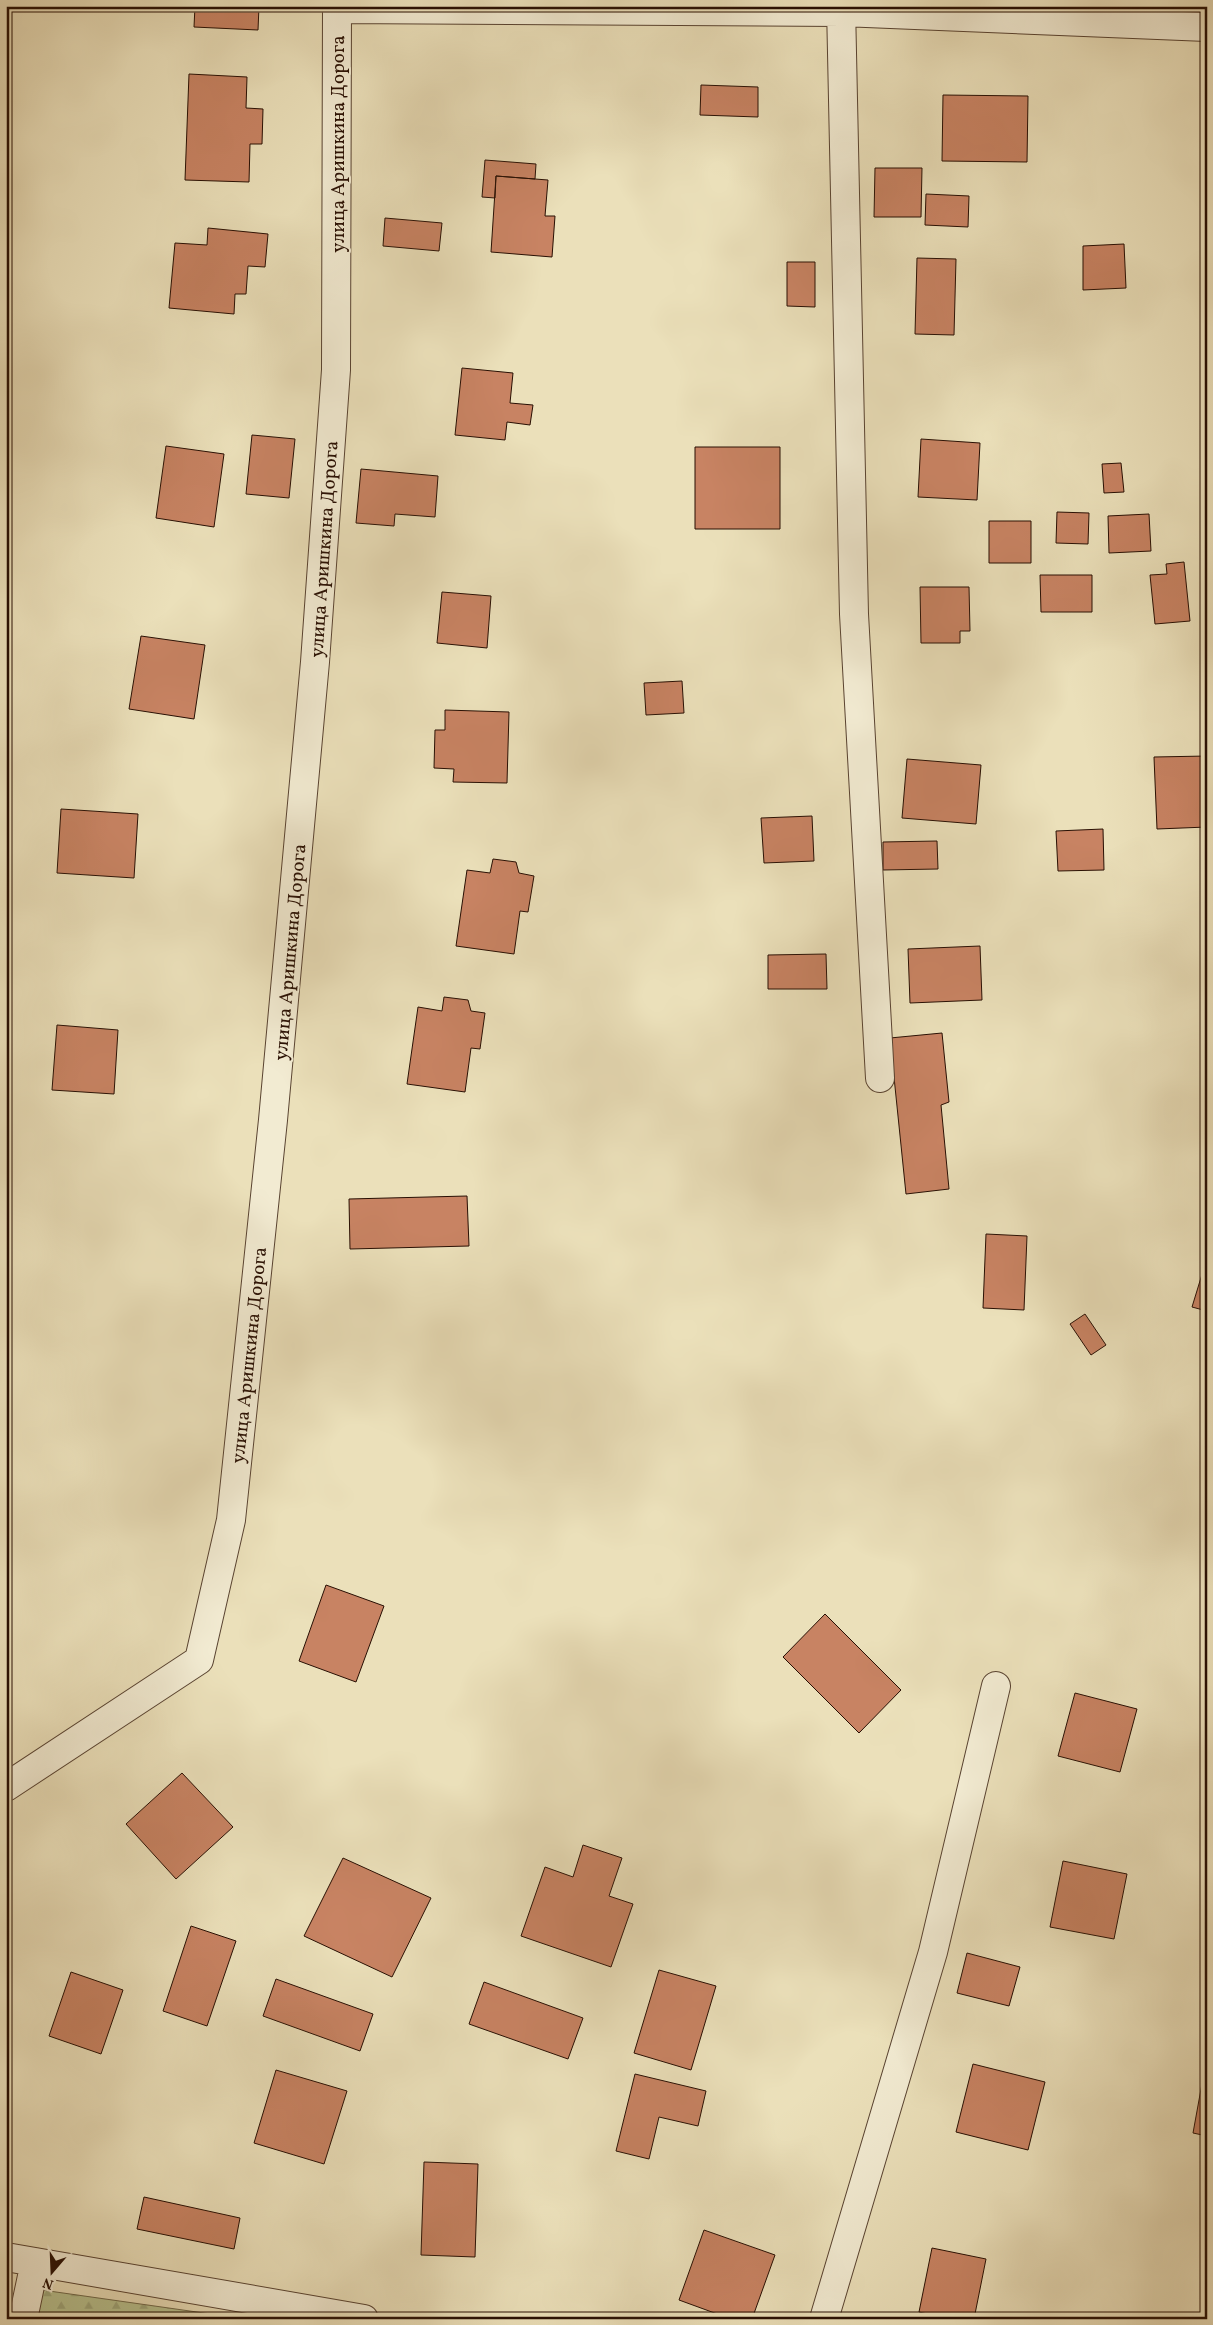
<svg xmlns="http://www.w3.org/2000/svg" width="1213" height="2325" viewBox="0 0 1213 2325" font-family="Vollkorn,serif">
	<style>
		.forest { fill: url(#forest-firs); stroke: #706849 }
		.building { fill: #c88363; stroke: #280f03 }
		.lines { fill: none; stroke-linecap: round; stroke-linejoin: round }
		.street-casing { stroke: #594331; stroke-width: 30 }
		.street { stroke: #f2ebd2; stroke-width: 28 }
		.labels { text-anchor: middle; stroke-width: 4; stroke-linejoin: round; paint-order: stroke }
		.street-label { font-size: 19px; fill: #280f03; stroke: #f2ebd2 }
	</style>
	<defs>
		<pattern id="forest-firs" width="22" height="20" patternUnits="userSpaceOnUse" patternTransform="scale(1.25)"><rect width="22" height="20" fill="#b8c28f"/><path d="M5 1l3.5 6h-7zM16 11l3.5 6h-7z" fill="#9ea67a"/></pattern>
	</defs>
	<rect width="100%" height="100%" fill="#ebe0ba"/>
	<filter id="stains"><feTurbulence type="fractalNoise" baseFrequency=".004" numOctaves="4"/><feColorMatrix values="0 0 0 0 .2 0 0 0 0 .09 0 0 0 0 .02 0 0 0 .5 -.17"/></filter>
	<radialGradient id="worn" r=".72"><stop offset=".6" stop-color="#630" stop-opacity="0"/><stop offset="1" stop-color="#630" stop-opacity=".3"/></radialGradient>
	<!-- forest -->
	<path class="forest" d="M42,2290L246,2319H34Z"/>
	<!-- building -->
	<path class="building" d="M195,6H259L258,30L194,27Z
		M189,74L247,77L246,108L263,109L262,144H250L249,182L185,180Z
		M701,85L758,87V117L700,115Z
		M943,95L1028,96L1027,162L942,161Z
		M485,160L536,164L535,179L496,176L495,198L482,197Z
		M875,168H922L921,217H874Z
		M496,176L548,180L545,216H555L552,257L491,252Z
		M926,194L969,196L968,227L925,225Z
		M385,218L442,223L439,251L383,246Z
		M208,228L268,234L265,267L248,266L246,294H235L234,314L169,308L175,243L207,245Z
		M1124,244L1126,288L1083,290V246Z
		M917,258L956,259L954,335L915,334Z
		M787,262H815V307L787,306Z
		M462,368L513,373L510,403L533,405L530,425L507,422L505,440L455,435Z
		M252,435L295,439L289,498L246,494Z
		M921,439L980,443L977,500L918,497Z
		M166,446L224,454L214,527L156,518Z
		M695,447H780V529H695Z
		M1121,463L1124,492L1104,493L1102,464Z
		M361,469L438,476L435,517L395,514L394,526L356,523Z
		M1057,512L1089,513L1088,544L1056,543Z
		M1149,514L1151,551L1109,553L1108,516Z
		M989,521H1031V563H989Z
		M1184,562L1190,621L1155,624L1150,575L1167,574L1166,564Z
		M1040,575H1092V612H1041Z
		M920,587H969L970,631H960V643H921Z
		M442,592L491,596L487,648L437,643Z
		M141,636L205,645L194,719L129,709Z
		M682,681L684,713L646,715L644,683Z
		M445,710L509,712L507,783L453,782L454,769L434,768L435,730H445Z
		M1207,756V827L1157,829L1154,757Z
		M907,759L981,765L976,824L902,818Z
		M61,809L138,814L134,878L57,873Z
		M812,816L814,861L764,863L761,818Z
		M1103,829L1104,870L1058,871L1056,831Z
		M937,841L938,869L883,870V842Z
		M493,859L516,862L519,873L534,876L528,912L520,911L514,954L456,946L467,870L490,873Z
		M980,946L982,1000L910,1003L908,949Z
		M826,954L827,989H768V955Z
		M444,997L468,1000L471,1011L485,1013L480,1049L471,1048L465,1092L407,1084L418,1007L442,1011Z
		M57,1025L118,1030L114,1094L52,1090Z
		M942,1033L949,1102L941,1105L949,1189L906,1194L890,1038Z
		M467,1196L469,1246L350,1249L349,1199Z
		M986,1234L1027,1236L1024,1310L983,1308Z
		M1207,1258V1311L1192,1307Z
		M1085,1314L1106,1345L1091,1355L1070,1324Z
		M326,1585L384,1606L356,1682L299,1661Z
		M825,1614L901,1690L859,1733L783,1657Z
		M1075,1693L1137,1709L1120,1772L1058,1756Z
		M182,1773L233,1827L176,1879L126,1824Z
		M583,1845L622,1858L609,1896L633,1904L611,1967L521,1936L545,1867L573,1877Z
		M343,1858L431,1898L392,1977L304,1936Z
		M1063,1861L1127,1874L1114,1939L1050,1927Z
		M191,1926L236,1941L207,2026L163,2011Z
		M967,1953L1020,1967L1009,2006L957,1993Z
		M659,1970L716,1986L691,2070L634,2053Z
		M71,1972L123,1990L101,2054L49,2036Z
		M276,1979L373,2014L360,2051L263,2016Z
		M484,1982L583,2018L568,2059L469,2024Z
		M973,2064L1045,2082L1028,2150L956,2132Z
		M276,2070L347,2091L324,2164L254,2143Z
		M635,2074L706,2091L698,2126L659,2117L649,2159L616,2151Z
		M1203,2078L1207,2079V2136L1193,2133Z
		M424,2162L478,2164L475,2257L421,2255Z
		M144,2197L240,2218L234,2249L137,2229Z
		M704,2230L775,2255L752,2319H731L679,2300Z
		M932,2248L986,2259L974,2319H948L919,2312Z"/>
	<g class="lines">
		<defs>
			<path id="street" d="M841,6L854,614L880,1078
				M337,9L842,12L1207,27
				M6,1787L199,1660L231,1520L273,1120L315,662L336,370L337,6
				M6,2257L364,2319
				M23,2319L35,2262
				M824,2319L933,1952L996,1686"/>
		</defs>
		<!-- street casing -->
		<use href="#street" class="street-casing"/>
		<!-- street -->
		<use href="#street" class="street"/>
	</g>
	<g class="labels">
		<!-- street labels -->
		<g class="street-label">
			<text transform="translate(337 144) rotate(-90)" y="7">улица Аришкина Дорога</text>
			<text transform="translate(323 549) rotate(-86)" y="7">улица Аришкина Дорога</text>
			<text transform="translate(289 952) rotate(-85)" y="7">улица Аришкина Дорога</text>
			<text transform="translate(248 1355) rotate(-84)" y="7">улица Аришкина Дорога</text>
		</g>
	</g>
	<!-- margin -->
	<rect width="1213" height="2325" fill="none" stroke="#ebe0ba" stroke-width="25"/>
	<rect x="8" y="8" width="1198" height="2310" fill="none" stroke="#280f03" stroke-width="2.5"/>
	<rect x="12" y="12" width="1188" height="2300" fill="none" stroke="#280f03"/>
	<!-- north arrow -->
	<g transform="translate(52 2272) rotate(199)" stroke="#f2ebd2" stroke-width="4" paint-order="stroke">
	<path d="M0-4L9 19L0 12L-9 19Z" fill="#280f03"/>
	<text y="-8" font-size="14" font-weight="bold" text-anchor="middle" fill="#280f03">N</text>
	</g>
	<rect width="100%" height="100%" filter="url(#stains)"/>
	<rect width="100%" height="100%" fill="url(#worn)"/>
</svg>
